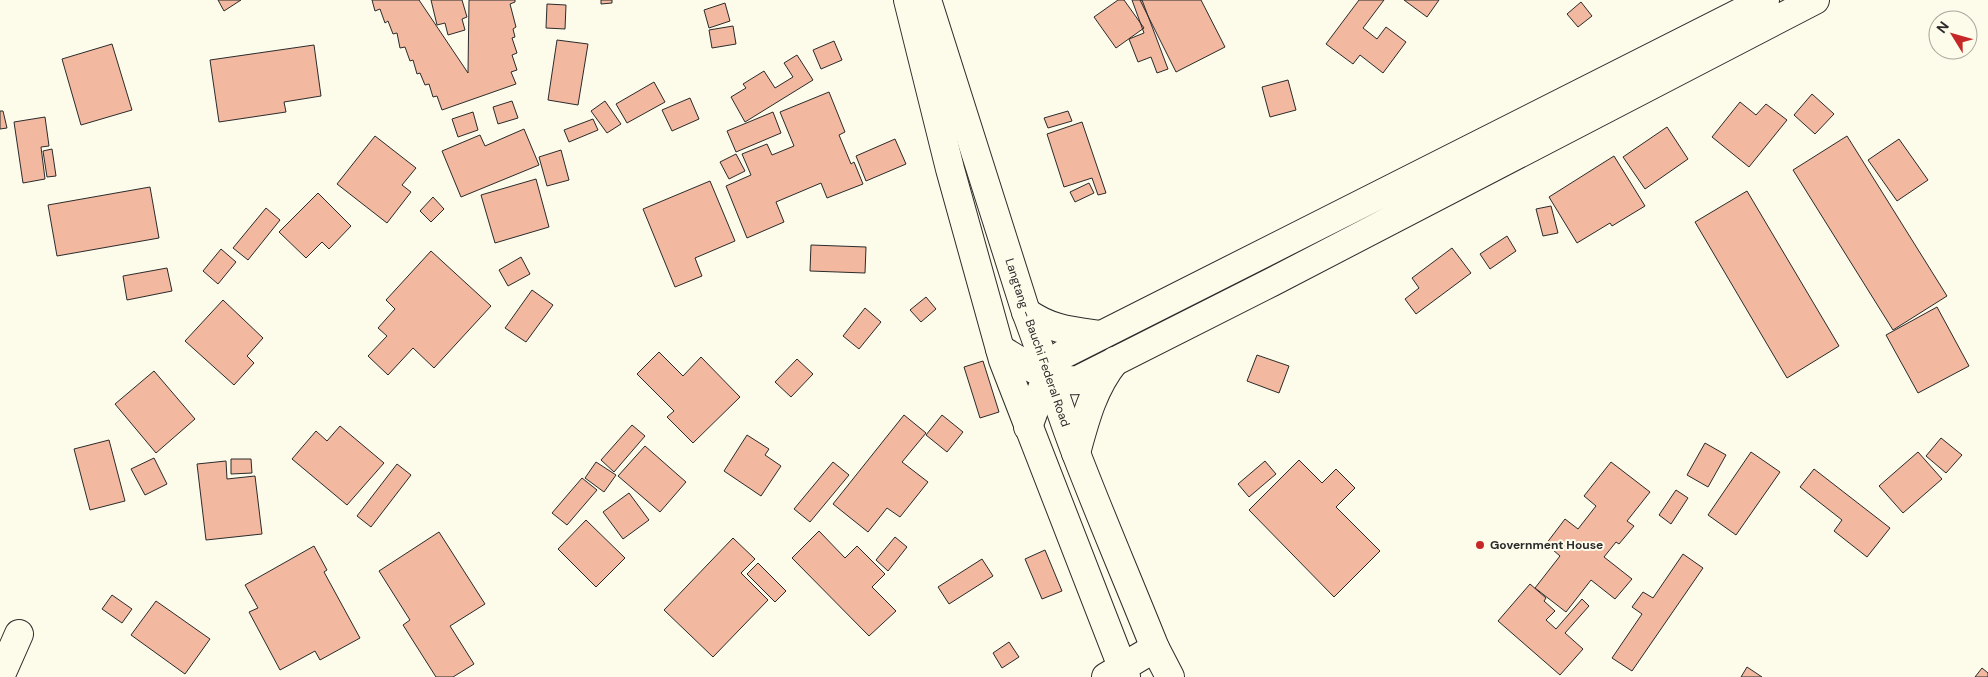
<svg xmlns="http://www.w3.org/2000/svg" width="1988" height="677" viewBox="0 0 1988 677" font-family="'DM Sans',sans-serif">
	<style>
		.building { fill: #f2b8a0; stroke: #2b2b2b }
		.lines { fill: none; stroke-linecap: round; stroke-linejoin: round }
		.minor-casing { stroke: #2b2b2b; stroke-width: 30 }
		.major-casing { stroke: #2b2b2b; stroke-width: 30 }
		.minor { stroke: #fdfbea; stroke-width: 28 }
		.major { stroke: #fdfbea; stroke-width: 28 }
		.poi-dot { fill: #c62828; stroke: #fdfbea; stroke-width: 2 }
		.labels { text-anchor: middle; stroke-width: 4; stroke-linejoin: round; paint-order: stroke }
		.street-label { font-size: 12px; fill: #2b2b2b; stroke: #fdfbea }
		.poi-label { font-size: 12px; font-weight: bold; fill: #2b2b2b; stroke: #fdfbea; text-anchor: start }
	</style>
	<rect width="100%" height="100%" fill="#fdfbea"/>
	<!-- building -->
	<path class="building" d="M218,0H241L224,11Z
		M372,0H419L468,73L469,0H515V2L510,4L516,27L513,29L515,37L512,38L517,53L512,55L517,70L511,72L516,84L442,110L437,96L433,97L429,84L425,85L420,73L417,74L413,60L410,61L405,47L400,48L397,33L393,34L388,21L385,23L380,9L375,11Z
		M431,0H462L467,17L462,19L465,30L448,35L445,23L437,25Z
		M601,0H612V3L601,4Z
		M1118,0H1124L1144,28L1116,48L1094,17Z
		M1132,0H1142L1168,69L1157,73L1151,57L1138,62L1129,39L1144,33Z
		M1140,0H1201L1225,47L1176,72Z
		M1359,0H1384L1363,28L1377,39L1386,27L1406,42L1383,73L1360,55L1353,64L1326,44Z
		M1404,0H1439L1427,17Z
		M1581,2L1592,16L1578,27L1567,14Z
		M725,3L730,21L709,28L704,10Z
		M547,4L566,5L565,29L546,28Z
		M733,26L736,44L712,48L709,30Z
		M557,40L588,44L578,105L548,100Z
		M834,41L842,60L821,69L813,50Z
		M112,44L132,110L81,125L62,59Z
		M314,45L321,96L284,102L286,112L219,122L210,60Z
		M797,55L813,80L745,122L731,97L746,88L743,84L764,71L775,88L793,77L784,63Z
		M1288,80L1296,110L1270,117L1262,87Z
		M654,82L665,102L627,123L616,104Z
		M829,92L845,132L839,135L851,164L854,162L863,184L827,198L821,183L776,202L784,222L747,238L726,186L751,175L742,154L767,144L772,155L794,146L780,112Z
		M1812,94L1834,114L1815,134L1794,115Z
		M690,98L699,119L672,131L662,110Z
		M512,101L518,118L498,124L493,107Z
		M605,101L621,124L607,133L591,111Z
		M1740,102L1756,115L1766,104L1787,120L1749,167L1712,137Z
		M0,111H3L7,128L0,129Z
		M1068,111L1072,121L1048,128L1044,118Z
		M473,112L478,130L458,137L452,119Z
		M773,112L781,133L736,152L727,131Z
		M45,117L49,146L41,147L45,179L23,183L14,122Z
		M593,119L598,130L569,142L564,130Z
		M1082,122L1106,193L1098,195L1092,178L1064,187L1047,134Z
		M1667,127L1688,159L1645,189L1623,157Z
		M524,129L539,165L461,197L442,151L480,135L485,146Z
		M375,136L416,168L402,185L411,192L387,223L337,184Z
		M1847,136L1947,296L1893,330L1793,170Z
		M895,139L906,164L866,181L856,156Z
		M1899,139L1928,180L1897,201L1868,160Z
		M52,149L56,176L47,177L43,151Z
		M561,150L569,180L547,186L539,157Z
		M736,154L745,171L729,179L720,162Z
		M1614,156L1645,206L1612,226L1610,223L1577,243L1549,197Z
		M536,179L549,227L495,243L481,195Z
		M710,181L735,241L695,258L702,276L675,287L643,209Z
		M1089,183L1094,193L1075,202L1070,192Z
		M150,187L159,238L57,256L48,205Z
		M1747,191L1839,346L1787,378L1695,222Z
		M318,193L351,226L329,249L322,242L306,258L279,232Z
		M433,197L444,209L431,222L420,211Z
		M1551,206L1558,233L1543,236L1536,209Z
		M266,208L280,220L248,260L233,248Z
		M1507,236L1516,251L1490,269L1480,254Z
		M811,245L866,247L865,273L810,271Z
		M1452,248L1471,273L1416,314L1405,299L1419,288L1412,278Z
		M221,249L236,262L218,284L203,271Z
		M431,251L491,306L434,368L413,348L388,375L368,356L387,336L378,328L395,309L386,300Z
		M521,257L530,274L508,286L499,270Z
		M167,268L172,291L127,300L123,276Z
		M532,290L553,305L526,342L505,328Z
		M926,297L936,309L921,322L910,310Z
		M223,300L263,338L247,356L254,363L234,385L185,341Z
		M1937,307L1969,366L1918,393L1886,335Z
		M865,308L881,322L859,349L843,336Z
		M659,352L683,376L701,357L740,397L693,443L667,417L674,411L637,374Z
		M1257,355L1289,366L1279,393L1247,381Z
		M797,359L813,374L791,397L775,382Z
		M983,361L999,412L980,418L964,367Z
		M154,371L195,419L156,453L115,404Z
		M904,415L926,433L902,462L928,482L900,517L887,508L868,532L833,504Z
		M942,415L963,432L947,452L926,435Z
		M632,425L645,436L614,472L601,460Z
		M340,426L384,463L347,505L292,459L316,431L327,441Z
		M747,435L769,449L765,455L781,466L761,496L724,471Z
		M1941,438L1962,455L1946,473L1926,456Z
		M109,440L125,501L90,510L74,449Z
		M1705,443L1726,455L1708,487L1687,475Z
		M645,446L686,482L660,512L618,476Z
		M1751,452L1780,472L1736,535L1708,515Z
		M1918,452L1942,479L1903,513L1879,486Z
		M154,458L167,484L145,495L131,469Z
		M231,459H251L252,473L231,474Z
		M1299,460L1322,483L1336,469L1355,488L1336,507L1380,551L1334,597L1249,510Z
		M226,461L227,479L255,476L262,534L206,540L197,464Z
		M1265,461L1276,474L1249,497L1238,484Z
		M596,462L616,475L604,492L585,478Z
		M833,462L849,475L810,522L794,509Z
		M1611,462L1650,492L1627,521L1634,526L1619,544L1616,542L1604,557L1632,579L1615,599L1591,580L1566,612L1535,588L1560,556L1546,544L1565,519L1578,529L1596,506L1584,496Z
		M397,464L411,475L371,527L357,516Z
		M1814,469L1890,528L1867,557L1834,531L1842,520L1800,487Z
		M582,478L597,490L567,525L552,513Z
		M1676,490L1688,498L1671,524L1659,515Z
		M629,493L649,520L623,539L603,512Z
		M586,520L625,558L596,587L558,549Z
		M819,531L845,558L857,546L885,574L872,587L896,611L869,636L792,558Z
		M439,532L485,604L450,626L474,664L453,677H436L403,625L410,620L379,571Z
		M895,537L907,547L888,571L876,560Z
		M733,538L755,559L741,573L768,600L713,657L664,610Z
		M314,546L327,570L324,572L360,638L320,660L315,651L280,670L249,612L258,608L245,585Z
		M1045,550L1062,591L1042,599L1025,559Z
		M1683,554L1703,568L1632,671L1612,658L1642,614L1632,607L1643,592L1653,598Z
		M982,559L993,576L949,604L938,587Z
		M758,563L786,591L775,602L747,574Z
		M1530,584L1546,598L1544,601L1555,611L1546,620L1556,629L1582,599L1589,606L1565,633L1583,649L1560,675L1498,621Z
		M112,595L132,609L122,623L102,609Z
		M156,601L210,639L185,674L131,635Z
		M1009,642L1019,657L1002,668L993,653Z
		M1747,667L1762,677H1741Z
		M1982,668L1988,673V677H1975Z"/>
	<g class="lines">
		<defs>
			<path id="minor" d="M1000,349C1024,363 1049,383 1078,380L1272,282L1815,0
				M1028,427L1047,375L1062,355L1765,0
				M0,677L19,634
				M1106,677L1155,648"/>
			<g id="major">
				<path d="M908,0L950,169L1003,360L1126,677"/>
				<path id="s1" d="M927,0L1026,312C1044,359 1058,406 1076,453C1101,518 1129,583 1155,648L1170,677"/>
				<path d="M1026,312C1051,330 1072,331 1101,335"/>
				<path d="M1076,453C1085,420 1093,388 1115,361"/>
			</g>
		</defs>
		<!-- minor casing -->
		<use href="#minor" class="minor-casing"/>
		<!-- major casing -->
		<use href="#major" class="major-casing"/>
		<!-- minor -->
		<use href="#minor" class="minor"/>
		<!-- major -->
		<use href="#major" class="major"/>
	</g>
	<!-- markers -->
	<circle class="poi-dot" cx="1480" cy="545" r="5"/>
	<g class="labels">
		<!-- street labels -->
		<g class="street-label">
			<text dy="4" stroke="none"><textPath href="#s1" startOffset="360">Langtang - Bauchi Federal Road</textPath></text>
		</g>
		<!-- poi labels -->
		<g class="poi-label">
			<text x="1490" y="549">Government House</text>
		</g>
	</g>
	<!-- north arrow -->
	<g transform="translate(1953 35) rotate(307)"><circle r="24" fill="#fdfbea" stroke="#a9a89e"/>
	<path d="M0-4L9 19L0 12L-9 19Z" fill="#c62828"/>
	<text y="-8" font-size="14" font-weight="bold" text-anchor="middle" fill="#2b2b2b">N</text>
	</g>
</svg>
